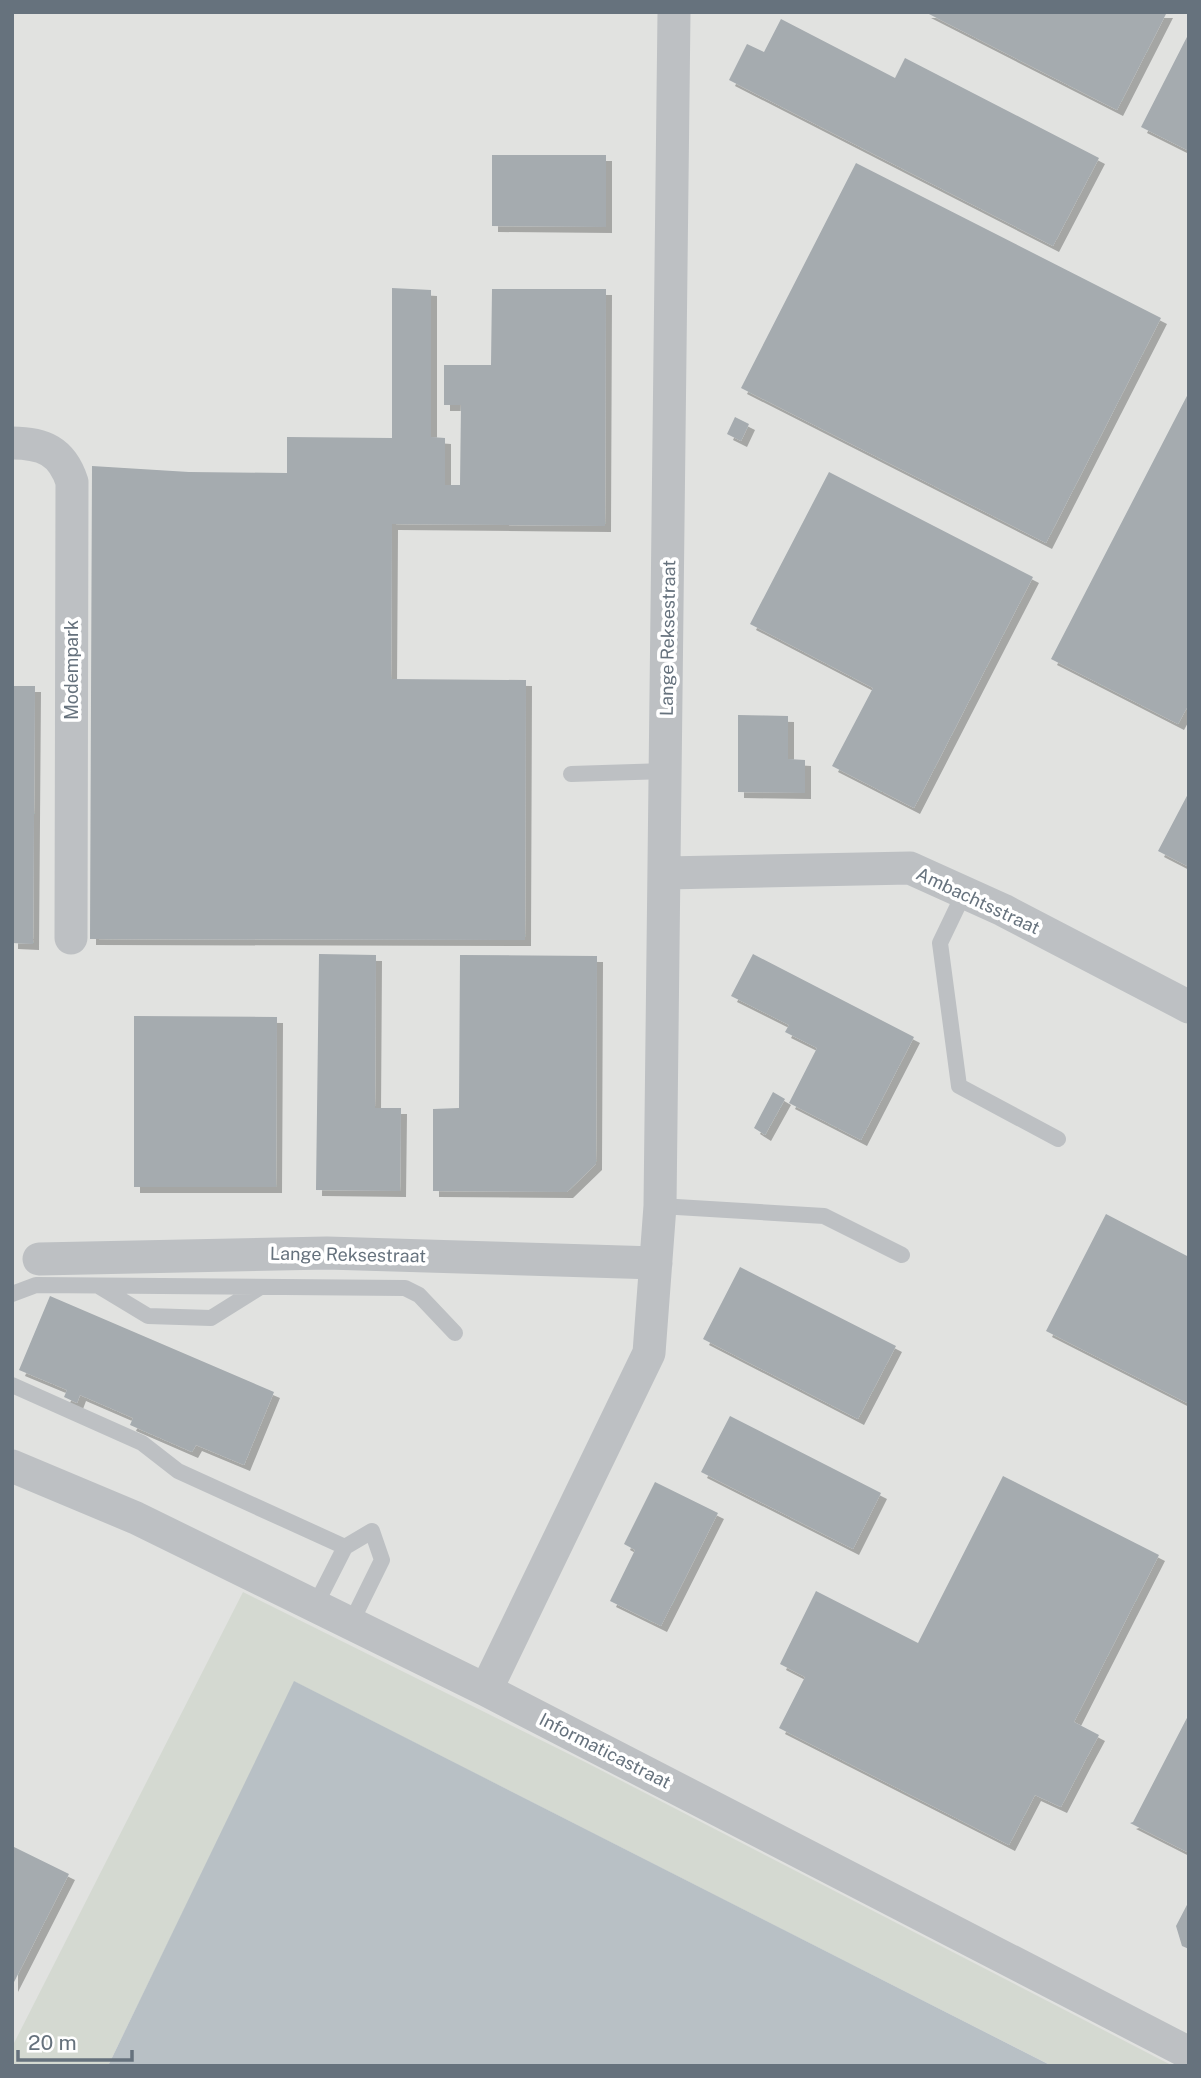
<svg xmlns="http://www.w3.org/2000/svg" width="1201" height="2078" viewBox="0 0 1201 2078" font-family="'Public Sans',sans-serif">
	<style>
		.built { fill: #e1e2e0 }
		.green { fill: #d4d9d1 }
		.water { fill: #b8c0c5 }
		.building { fill: #a5abaf; filter: url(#shadow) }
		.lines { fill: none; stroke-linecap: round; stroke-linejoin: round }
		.lane { stroke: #bdc0c3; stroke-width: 16 }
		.street { stroke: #bdc0c3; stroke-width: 33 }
		.labels { text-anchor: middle; stroke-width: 7; stroke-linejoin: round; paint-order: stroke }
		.street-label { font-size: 18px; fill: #66727d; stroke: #fff }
	</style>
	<defs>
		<filter id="shadow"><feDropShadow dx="6" dy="6" stdDeviation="0" flood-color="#0004"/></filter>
	</defs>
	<rect width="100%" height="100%" fill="#f3f3f0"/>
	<!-- built -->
	<path class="built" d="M12,12H1189V2066H1057L293,1678L12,2066Z"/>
	<!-- green -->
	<path class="green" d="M243,1592L587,1763L1173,2066H1052L295,1682L108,2066H12V2047Z"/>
	<!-- water -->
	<path class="water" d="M294,1681L1052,2066H108Z"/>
	<!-- building -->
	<path class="building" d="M925,12H1167L1117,110Z
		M781,19L895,78L905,58L1099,158L1053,246L729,80L747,44L764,52Z
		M1189,33V151L1141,127Z
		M492,155H606V227L492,226Z
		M856,163L1161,318L1046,543L741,388Z
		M392,288L431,290V437L445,438V485H460L461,405H444V365H491L492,289H606L605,526L392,524L391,679L526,680L525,940L90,939L92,466L189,472L287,473V437L392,438Z
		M1189,392V704L1178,724L1051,659Z
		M735,417L749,424L741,441L727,434Z
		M829,472L1033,577L914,808L832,766L873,688L750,624Z
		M12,686H35L33,944L12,943Z
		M738,715L788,716V759L805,760V793L738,792Z
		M1189,792V867L1158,851Z
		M319,954L376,955L375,1108H401L400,1191L316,1190Z
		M753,954L914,1037L861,1140L789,1103L817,1048L785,1032L789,1025L731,996Z
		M460,955L597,956L596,1164L567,1192L433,1191V1109L459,1108Z
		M134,1016L277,1017L276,1187H134Z
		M773,1092L785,1099L765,1135L754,1128Z
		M1106,1214L1189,1257V1404L1046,1331Z
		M740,1267L896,1346L858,1419L703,1339Z
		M50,1296L274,1392L244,1465L196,1445L192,1452L130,1425L133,1418L80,1395L77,1403L64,1397L67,1390L19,1370Z
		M730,1416L881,1493L853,1549L701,1472Z
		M1003,1476L1159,1555L1074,1722L1099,1735L1086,1759L1061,1807L1035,1795L1009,1845L779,1728L805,1677L780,1664L816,1591L918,1643Z
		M655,1482L718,1513L661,1626L610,1601L635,1550L624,1544Z
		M1189,1714V1853L1130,1823L1133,1822Z
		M12,1846L69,1874L12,1986Z
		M1189,1901V1949L1182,1946L1176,1926Z"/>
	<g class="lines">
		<!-- lane -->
		<path class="lane" d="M571,774L666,771
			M964,893L940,943L959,1086L1058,1139
			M660,1206L824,1216L902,1255
			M100,1287L148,1316L211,1318L259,1288
			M12,1294L36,1285L405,1288L419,1295L455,1333
			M12,1385L142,1443L178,1471L345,1547
			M315,1606L345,1547L372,1531L382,1560L351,1623"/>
		<!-- street -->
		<path class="street" d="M12,443C43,443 62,451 72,482L71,938
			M665,873L910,868L1003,910L1189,1007
			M39,1259L327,1253L656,1263
			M12,1466L136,1518L486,1690L1189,2053
			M486,1690L649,1353L660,1206L674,12"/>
	</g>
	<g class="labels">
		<!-- street labels -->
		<g class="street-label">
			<text transform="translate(668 638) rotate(-89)" y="6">Lange Reksestraat</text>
			<text transform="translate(72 670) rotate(-90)" y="6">Modempark</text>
			<text transform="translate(978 901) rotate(25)" y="6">Ambachtsstraat</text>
			<text transform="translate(348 1255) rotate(1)" y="6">Lange Reksestraat</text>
			<text transform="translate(605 1751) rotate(27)" y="6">Informaticastraat</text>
		</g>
	</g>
	<!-- border -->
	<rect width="1201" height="2078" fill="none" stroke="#66727d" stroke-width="28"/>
	<!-- scale -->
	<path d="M18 2050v10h114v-10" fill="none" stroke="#66727d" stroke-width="3.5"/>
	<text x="28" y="2050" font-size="21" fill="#66727d" stroke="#ffffff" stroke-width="5" paint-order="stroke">20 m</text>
</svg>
